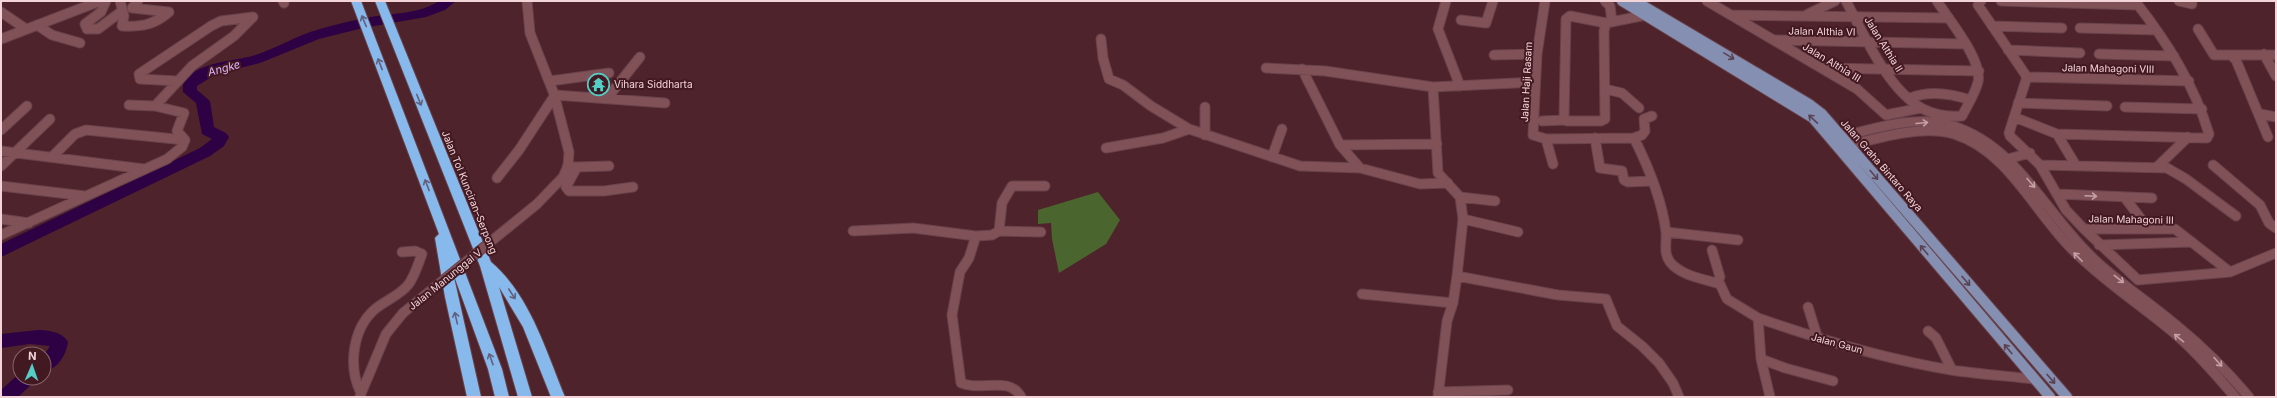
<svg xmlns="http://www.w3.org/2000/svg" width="2277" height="398" viewBox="0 0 2277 398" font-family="Inter,sans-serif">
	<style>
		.green { fill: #4b652f }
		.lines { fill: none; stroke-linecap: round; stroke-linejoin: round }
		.river { fill: #2d0143; fill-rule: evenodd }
		.minor-casing { stroke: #68424a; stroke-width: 11 }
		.major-casing { stroke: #68424a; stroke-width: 12 }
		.highway-casing { stroke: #68424a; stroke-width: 2 }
		.minor { stroke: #815158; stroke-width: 9 }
		.major { stroke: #858fb1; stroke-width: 10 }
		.highway { fill: #88b9ed; fill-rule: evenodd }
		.minor-bridge-casing { stroke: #68424a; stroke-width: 11; stroke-linecap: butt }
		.minor-bridge { stroke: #815158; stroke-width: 9 }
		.oneway { stroke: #62617d }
		.oneway2 { stroke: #5a4253 }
		.oneway3 { stroke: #c5a0a5 }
		.labels { text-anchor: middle; stroke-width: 4; stroke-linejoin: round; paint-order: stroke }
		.street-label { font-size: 10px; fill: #f3d5d9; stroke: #431921 }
		.poi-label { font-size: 10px; fill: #f3d5d9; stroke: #431921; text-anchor: start }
		.water-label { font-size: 11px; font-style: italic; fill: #ddb6fb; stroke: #431921 }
	</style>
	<rect width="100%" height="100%" fill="#4e232b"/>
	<!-- green -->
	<path class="green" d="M1098,192L1120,220L1106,244L1059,273L1052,239L1051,223L1038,224V210Z"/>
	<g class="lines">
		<!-- river -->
		<path class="river" d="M439,1H456L445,10L426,17L363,28L319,39L260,63L216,74L197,86V90L210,101L214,127L226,133L229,137L224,146L210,156L1,257V244L200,148L212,139L202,134L196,103L183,92C179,64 234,61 252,56C276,49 297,35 320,29C337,24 354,20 371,17C394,13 419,14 439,1Z
			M38,330C48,330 63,332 68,342C66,356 58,368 44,372V355L50,346L30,344L1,348V334Z
			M20,373V378H36L33,383L18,397H1V390Z"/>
		<defs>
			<path id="minor" d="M106,1L101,12L85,24L87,29H98L122,11
				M120,1L124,16L122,26C141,27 154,25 169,12L132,8L138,1
				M283,1L284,3
				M527,1L530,33L554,94L569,152L568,166L563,177L537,204
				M1446,1L1438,29L1460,86
				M1545,1L1537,54L1533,135L1546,139L1634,138L1642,135L1645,131L1644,119L1652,116
				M1605,1L1610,6L1612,22
				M1707,1L1857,89L1886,115L1921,108
				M1846,1C1864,35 1888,90 1923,109C1935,115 1949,117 1962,116C1967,106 1975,94 1978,82C1983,60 1949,20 1937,1
				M1981,1L1978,5L2027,77
				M2001,1L2138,5
				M2179,1L2192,4
				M1,12L26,29
				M1808,14L1835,1
				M1732,15L1949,18
				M1570,16L1606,23L1604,31L1605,119L1601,121H1567L1564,118L1566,19Z
				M1461,20L1486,23L1493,1
				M1606,23L1651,14
				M37,25L52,35L80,43
				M1992,26L2062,28
				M2080,28L2156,30
				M2198,29L2214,55H2276
				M1,39L100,1
				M1101,39L1103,58L1109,79L1123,85L1151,106L1189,129L1300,166L1360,168L1420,184L1448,183
				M1775,40L1966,44
				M2008,50L2080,53
				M2099,54L2174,56
				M2264,54L2276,76
				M1494,55L1537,54
				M2232,56L2236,60L2268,137
				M1266,68L1325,71L1433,87
				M1824,68L1979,71
				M1302,69L1340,145L1360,168
				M2027,77L2009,133L2010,136L2040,165L2066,210L2084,229
				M2027,77L2189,81
				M177,81L140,79L139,74L211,26L221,21L253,17
				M550,81L609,73
				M1605,89L1622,93L1639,108
				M608,97L640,57
				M1910,98C1930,90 1950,93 1970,100
				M2018,103L2107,106
				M129,105L155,106
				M1205,107V135
				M2125,107L2202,109
				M2260,114L2276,117
				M2014,117L2057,134L2075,164
				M1542,121L1565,120
				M1,130L27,106
				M2057,134L2207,138L2209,134C2194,84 2167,42 2135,1
				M1595,138L1600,168L1622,171L1624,180L1628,182L1652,181
				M1634,138C1648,166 1662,200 1666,232C1667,242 1663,253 1670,262C1681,276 1704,279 1720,284L1727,299L1758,318
				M1837,138C1872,129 1917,114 1953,126C2019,147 2047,217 2096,261C2121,284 2150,303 2176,325C2203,347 2227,371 2249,397
				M1546,139L1553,164
				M1340,145L1437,144
				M1843,147C1874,139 1922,124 1954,134C2011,152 2036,217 2078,255C2110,286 2148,310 2181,339C2201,357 2218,377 2235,397
				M1106,148L1163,138L1189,129
				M1,151L144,169
				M52,157L75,134L86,130L185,140
				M1272,157L1282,129
				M2004,160L2030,153
				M2040,165L2167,168L2186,179L2236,216
				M2213,165L2260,205L2269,223L2276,228
				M1,166L50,119
				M567,167H577L566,187L569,191H604L633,187
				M577,167L609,166
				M2157,167L2188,137
				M497,178L519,150L555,95L665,103
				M1,186L85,196
				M2058,194L2152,198
				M1460,197L1495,201
				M2125,198L2148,228
				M1,219L29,223
				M1463,219L1518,232
				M2084,229H2175L2230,272L2138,280Z
				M853,231L913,228L976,236
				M999,231L1002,203L1012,186H1045
				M1666,232L1738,240
				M1,235L167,159L182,147L185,140L177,131L184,113L155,106L192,66L234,36L253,17
				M2099,245L2192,242
				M1712,250L1720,277L1717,283
				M2230,272L2276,253
				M1457,276L1558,295L1606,299L1617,326L1642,346L1659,363L1673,383L1679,397
				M1362,294L1453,303
				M1808,307L1818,339
				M1928,331L1936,338L1952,370
				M1761,359L1770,397
				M1833,381L1785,368L1761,359L1758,318C1821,340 1885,359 1951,370C1978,374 2006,376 2033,379
				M1438,392L1508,390
				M361,393C348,368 352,330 374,310C384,301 399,296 408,285C415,276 418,264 422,254L415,251L402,252
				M360,396L386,334L403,313
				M1021,397C1009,375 981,392 961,383L952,315L960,272L969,258L976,236L992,235L999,231L1041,232
				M1438,397L1447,321L1453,303L1457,276L1463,219L1460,197L1438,173L1433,87L1535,82"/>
			<path id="major" d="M1622,1L1813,118L2050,397
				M1635,1L1809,104L1822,114L2067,397"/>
			<path id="highway" d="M351,1H361L502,369L509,397H495L488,369L453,273L481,397H467L445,297L435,238L439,234Z
				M375,1H385L491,262C530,295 546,351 565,397H551L523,327L499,287L532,397H518L480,266Z"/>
		</defs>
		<!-- minor casing -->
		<use href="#minor" class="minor-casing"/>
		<!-- major casing -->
		<use href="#major" class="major-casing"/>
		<!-- highway casing -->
		<use href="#highway" class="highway-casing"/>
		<!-- minor -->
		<use href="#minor" class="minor"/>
		<!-- major -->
		<use href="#major" class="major"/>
		<!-- highway -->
		<use href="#highway" class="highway"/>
		<defs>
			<path id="minor-bridge" d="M403,313L537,204"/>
		</defs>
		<!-- minor-bridge casing -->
		<use href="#minor-bridge" class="minor-bridge-casing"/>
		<!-- minor-bridge -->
		<use href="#minor-bridge" class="minor-bridge"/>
	</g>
	<!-- one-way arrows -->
	<defs><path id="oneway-shaft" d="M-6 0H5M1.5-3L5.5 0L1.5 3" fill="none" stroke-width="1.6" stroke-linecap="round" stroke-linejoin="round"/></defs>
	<g class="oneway">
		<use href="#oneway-shaft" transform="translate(364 21) rotate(-112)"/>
		<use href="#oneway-shaft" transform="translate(380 64) rotate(-111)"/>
		<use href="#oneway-shaft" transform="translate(419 100) rotate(68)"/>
		<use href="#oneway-shaft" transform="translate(427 185) rotate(-111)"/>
		<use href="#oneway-shaft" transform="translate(512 294) rotate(57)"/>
		<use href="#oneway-shaft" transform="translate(456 318) rotate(-103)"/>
		<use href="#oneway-shaft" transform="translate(491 359) rotate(-110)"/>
	</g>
	<g class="oneway2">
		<use href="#oneway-shaft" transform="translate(1729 56) rotate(31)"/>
		<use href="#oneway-shaft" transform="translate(1813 119) rotate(-137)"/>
		<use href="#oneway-shaft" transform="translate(1874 175) rotate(50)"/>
		<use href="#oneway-shaft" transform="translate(1924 250) rotate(-130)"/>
		<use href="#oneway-shaft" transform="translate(1966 281) rotate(49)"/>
		<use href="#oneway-shaft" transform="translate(2008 349) rotate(-130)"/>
		<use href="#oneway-shaft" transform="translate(2051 379) rotate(49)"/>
	</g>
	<g class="oneway3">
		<use href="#oneway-shaft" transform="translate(1922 123) rotate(-5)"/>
		<use href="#oneway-shaft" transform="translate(2031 183) rotate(49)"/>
		<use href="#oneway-shaft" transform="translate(2091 196) rotate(3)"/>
		<use href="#oneway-shaft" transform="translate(2078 257) rotate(-135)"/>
		<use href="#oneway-shaft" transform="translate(2119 279) rotate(38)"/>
		<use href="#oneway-shaft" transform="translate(2179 338) rotate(-141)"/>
		<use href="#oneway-shaft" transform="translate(2218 362) rotate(48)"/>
	</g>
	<!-- icons -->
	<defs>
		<symbol id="temple-ring" viewBox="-11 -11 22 22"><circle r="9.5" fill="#431921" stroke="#54cdc6" stroke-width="1.5"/><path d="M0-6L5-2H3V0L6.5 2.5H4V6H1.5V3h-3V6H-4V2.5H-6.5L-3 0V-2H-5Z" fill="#54cdc6"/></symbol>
	</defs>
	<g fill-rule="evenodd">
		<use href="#temple-ring" x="586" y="72" width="25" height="25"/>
	</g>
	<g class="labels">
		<!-- street labels -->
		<g class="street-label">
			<text transform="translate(1822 31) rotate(1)" y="4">Jalan Althia VI</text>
			<text transform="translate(1884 44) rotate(58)" y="4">Jalan Althia II</text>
			<text transform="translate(1832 62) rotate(31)" y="4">Jalan Althia III</text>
			<text transform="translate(2108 68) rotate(1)" y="4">Jalan Mahagoni VIII</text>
			<text transform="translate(1526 82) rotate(-87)" y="4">Jalan Haji Rasam</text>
			<text transform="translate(1882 165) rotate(49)" y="4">Jalan Graha Bintaro Raya</text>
			<text transform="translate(470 192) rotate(68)" y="4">Jalan Tol Kunciran–Serpong</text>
			<text transform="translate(2131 219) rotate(1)" y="4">Jalan Mahagoni III</text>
			<text transform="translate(445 279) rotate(-39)" y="4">Jalan Manunggal V</text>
			<text transform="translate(1837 343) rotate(15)" y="4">Jalan Gaun</text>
		</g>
		<!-- poi labels -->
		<g class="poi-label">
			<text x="614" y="88">Vihara Siddharta</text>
		</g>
		<!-- water labels -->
		<g class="water-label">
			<text transform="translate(224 68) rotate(-15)" y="4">Angke</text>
		</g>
	</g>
	<!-- border -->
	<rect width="2277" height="398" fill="none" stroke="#f3d5d9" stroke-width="4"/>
	<!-- north arrow -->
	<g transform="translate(32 366) rotate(2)"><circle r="19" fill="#431921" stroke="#89646b"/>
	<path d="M0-3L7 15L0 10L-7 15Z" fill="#54cdc6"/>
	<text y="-6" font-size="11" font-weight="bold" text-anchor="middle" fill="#f3d5d9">N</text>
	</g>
</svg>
